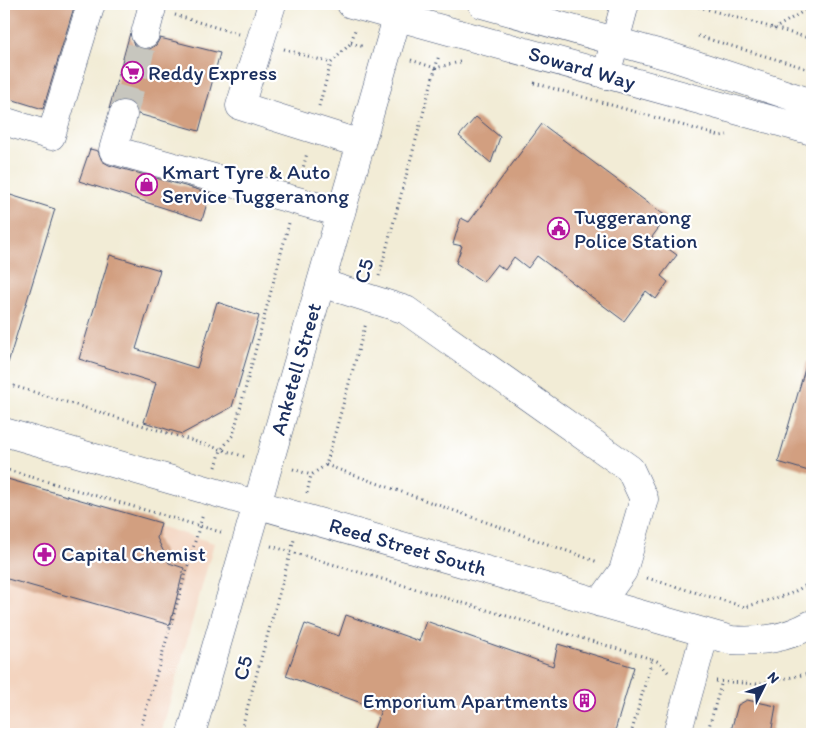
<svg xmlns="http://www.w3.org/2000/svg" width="816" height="738" viewBox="0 0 816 738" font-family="Itim,sans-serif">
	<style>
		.built { fill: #f3d4bf }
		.building { fill: #d29f80 }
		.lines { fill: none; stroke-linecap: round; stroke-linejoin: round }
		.minor-tunnel { stroke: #c7c6be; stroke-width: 28; stroke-dasharray: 28 14; stroke-linecap: butt }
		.minor-casing { stroke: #3b4b70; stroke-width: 29 }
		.major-casing { stroke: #3b4b70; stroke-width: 29 }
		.path { stroke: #3b4b70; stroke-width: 3; stroke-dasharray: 1 4; stroke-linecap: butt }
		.minor { stroke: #fff; stroke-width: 28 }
		.major { stroke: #fff; stroke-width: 28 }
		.labels { text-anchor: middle; stroke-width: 4.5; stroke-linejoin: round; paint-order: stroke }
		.street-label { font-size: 21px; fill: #1b2f5e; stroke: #fff }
		.poi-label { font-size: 21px; fill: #1b2f5e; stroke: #fff; text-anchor: start }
	</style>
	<rect width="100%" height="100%" fill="#fff"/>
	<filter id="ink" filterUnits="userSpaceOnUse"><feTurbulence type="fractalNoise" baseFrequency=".02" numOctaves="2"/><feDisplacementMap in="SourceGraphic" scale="10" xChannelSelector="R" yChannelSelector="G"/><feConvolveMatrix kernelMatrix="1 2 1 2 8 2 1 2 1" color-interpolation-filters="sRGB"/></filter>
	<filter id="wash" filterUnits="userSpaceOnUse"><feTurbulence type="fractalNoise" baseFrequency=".0096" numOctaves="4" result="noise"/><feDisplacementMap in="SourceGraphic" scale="20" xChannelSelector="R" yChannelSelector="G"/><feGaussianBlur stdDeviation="1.12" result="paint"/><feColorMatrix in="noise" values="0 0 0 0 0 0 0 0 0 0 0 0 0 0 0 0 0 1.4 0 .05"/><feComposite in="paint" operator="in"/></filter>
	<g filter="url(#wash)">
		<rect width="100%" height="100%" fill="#f2ecd6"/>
		<!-- built -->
		<path class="built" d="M4,478L214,543L161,734H4Z"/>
		<g id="blocks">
			<!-- building -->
			<path class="building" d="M4,4H75L43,109L4,97Z
				M130,33L134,45L141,49H150L156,45L160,38L220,53L199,131L138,114L135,105L127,100H119L109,109Z
				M476,117L500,137L491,163L459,136Z
				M542,124L667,217L652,237L677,255L661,276L668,282L656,299L646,291L624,321L537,256L528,268L514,257L505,270L497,264L483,282L456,263L462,246L453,244L461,218L469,222Z
				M90,149L98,151L102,161L109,165L210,193L202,220L79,181Z
				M4,193L55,209L8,363L4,362Z
				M110,255L160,270L136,349L197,368L217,302L259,316L232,407L182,434L144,422L156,383L79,359Z
				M807,362L812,363V472L778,462Z
				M4,478L161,523L157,538L169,563L184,568L170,625L4,578Z
				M346,615L419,641L426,621L553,666L558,644L634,667L614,734H372L381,710L286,676L305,624L339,636Z
				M747,700L776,706L771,734H730L738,705Z"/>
		</g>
	</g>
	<g filter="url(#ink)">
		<use href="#blocks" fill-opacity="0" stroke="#3b4b70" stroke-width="1"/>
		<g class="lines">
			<!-- minor-tunnel -->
			<path class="minor-tunnel" d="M123,115L145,34"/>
			<defs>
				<path id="minor" d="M272,4L240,106L361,144
					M145,34L153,4
					M606,75L625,4
					M123,115L113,150L341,213
					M4,121L51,136L91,4
					M321,283L406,310L630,469L644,499L623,571L600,603
					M4,432L731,640C761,642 785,639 812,624
					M191,734L401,4
					M677,734L705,633"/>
				<path id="major" d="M351,4L812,131
					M482,4L672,57L812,103"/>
			</defs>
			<!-- minor casing -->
			<use href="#minor" class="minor-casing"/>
			<!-- major casing -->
			<use href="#major" class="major-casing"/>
			<!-- path -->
			<path class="path" d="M588,4L598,7
				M689,4L812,39
				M175,15L238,34
				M774,29L812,6
				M698,36L812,70
				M351,43L364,47
				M284,49L331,63
				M411,60L435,68L460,62
				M534,83L720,136L727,135
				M319,106L331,63L351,43L355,30
				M301,176L307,153
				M379,276L439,55
				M4,383L246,457
				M326,465L598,562
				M216,467L221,450L233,435L289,223
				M4,469L224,533
				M293,469L311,475
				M307,493L311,475L326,465L366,323
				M271,546L652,659L631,734
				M647,578L745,607L790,594L812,582
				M652,659L659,662L668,672
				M716,681L757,684L812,673
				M139,734L203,514
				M240,734L294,540
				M707,734L722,681"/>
			<!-- minor -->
			<use href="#minor" class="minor"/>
			<!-- major -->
			<use href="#major" class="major"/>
		</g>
	</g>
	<!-- icons -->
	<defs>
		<symbol id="supermarket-ring" viewBox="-11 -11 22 22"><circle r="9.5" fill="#fff" stroke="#b5179e" stroke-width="1.5"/><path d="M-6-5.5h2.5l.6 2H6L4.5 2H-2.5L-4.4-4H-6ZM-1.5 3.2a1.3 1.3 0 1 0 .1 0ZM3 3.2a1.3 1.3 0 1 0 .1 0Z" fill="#b5179e"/></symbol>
		<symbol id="shop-ring" viewBox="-11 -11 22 22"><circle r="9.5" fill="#fff" stroke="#b5179e" stroke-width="1.5"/><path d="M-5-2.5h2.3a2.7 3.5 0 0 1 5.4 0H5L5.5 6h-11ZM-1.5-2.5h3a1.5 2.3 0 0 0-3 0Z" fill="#b5179e"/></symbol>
		<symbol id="civic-ring" viewBox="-11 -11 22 22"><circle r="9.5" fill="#fff" stroke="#b5179e" stroke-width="1.5"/><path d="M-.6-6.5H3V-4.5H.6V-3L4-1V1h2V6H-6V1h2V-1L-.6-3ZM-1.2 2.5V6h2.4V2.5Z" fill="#b5179e"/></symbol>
		<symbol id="pharmacy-ring" viewBox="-11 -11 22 22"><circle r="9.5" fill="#fff" stroke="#b5179e" stroke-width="1.5"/><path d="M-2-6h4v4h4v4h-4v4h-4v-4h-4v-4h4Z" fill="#b5179e"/></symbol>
		<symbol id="building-ring" viewBox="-11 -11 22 22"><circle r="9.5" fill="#fff" stroke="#b5179e" stroke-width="1.5"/><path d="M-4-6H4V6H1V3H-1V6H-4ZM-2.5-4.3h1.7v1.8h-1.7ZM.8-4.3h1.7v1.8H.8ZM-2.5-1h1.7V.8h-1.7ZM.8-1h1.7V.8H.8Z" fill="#b5179e"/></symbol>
	</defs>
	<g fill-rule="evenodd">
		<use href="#supermarket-ring" x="120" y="60" width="25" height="25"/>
		<use href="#shop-ring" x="134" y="172" width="25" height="25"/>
		<use href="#civic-ring" x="546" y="216" width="25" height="25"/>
		<use href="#pharmacy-ring" x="32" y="542" width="25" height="25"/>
		<use href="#building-ring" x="572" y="688" width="25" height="25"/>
	</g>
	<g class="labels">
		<!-- street labels -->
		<g class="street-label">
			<text transform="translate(582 68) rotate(16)" y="7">Soward Way</text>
			<text transform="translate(364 271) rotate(-75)" y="7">C5</text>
			<text transform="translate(296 369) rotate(-74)" y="7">Anketell Street</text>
			<text transform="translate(408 547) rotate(16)" y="7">Reed Street South</text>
			<text transform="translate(243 668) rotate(-75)" y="7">C5</text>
		</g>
		<!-- poi labels -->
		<g class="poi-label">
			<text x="148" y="80">Reddy Express</text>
			<text x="162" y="179">Kmart Tyre &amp; Auto<tspan x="162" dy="24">Service Tuggeranong</tspan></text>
			<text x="574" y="224">Tuggeranong<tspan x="574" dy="24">Police Station</tspan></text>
			<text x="61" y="561">Capital Chemist</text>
			<text x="568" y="708" text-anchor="end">Emporium Apartments</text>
		</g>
	</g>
	<!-- margin -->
	<rect width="816" height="738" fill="none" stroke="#fff" stroke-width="20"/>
	<!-- north arrow -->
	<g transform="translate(764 686) rotate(48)" stroke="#ffffff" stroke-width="4" paint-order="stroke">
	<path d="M0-4L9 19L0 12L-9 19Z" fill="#1b2f5e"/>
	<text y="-8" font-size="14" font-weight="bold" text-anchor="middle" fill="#1b2f5e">N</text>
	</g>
</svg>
